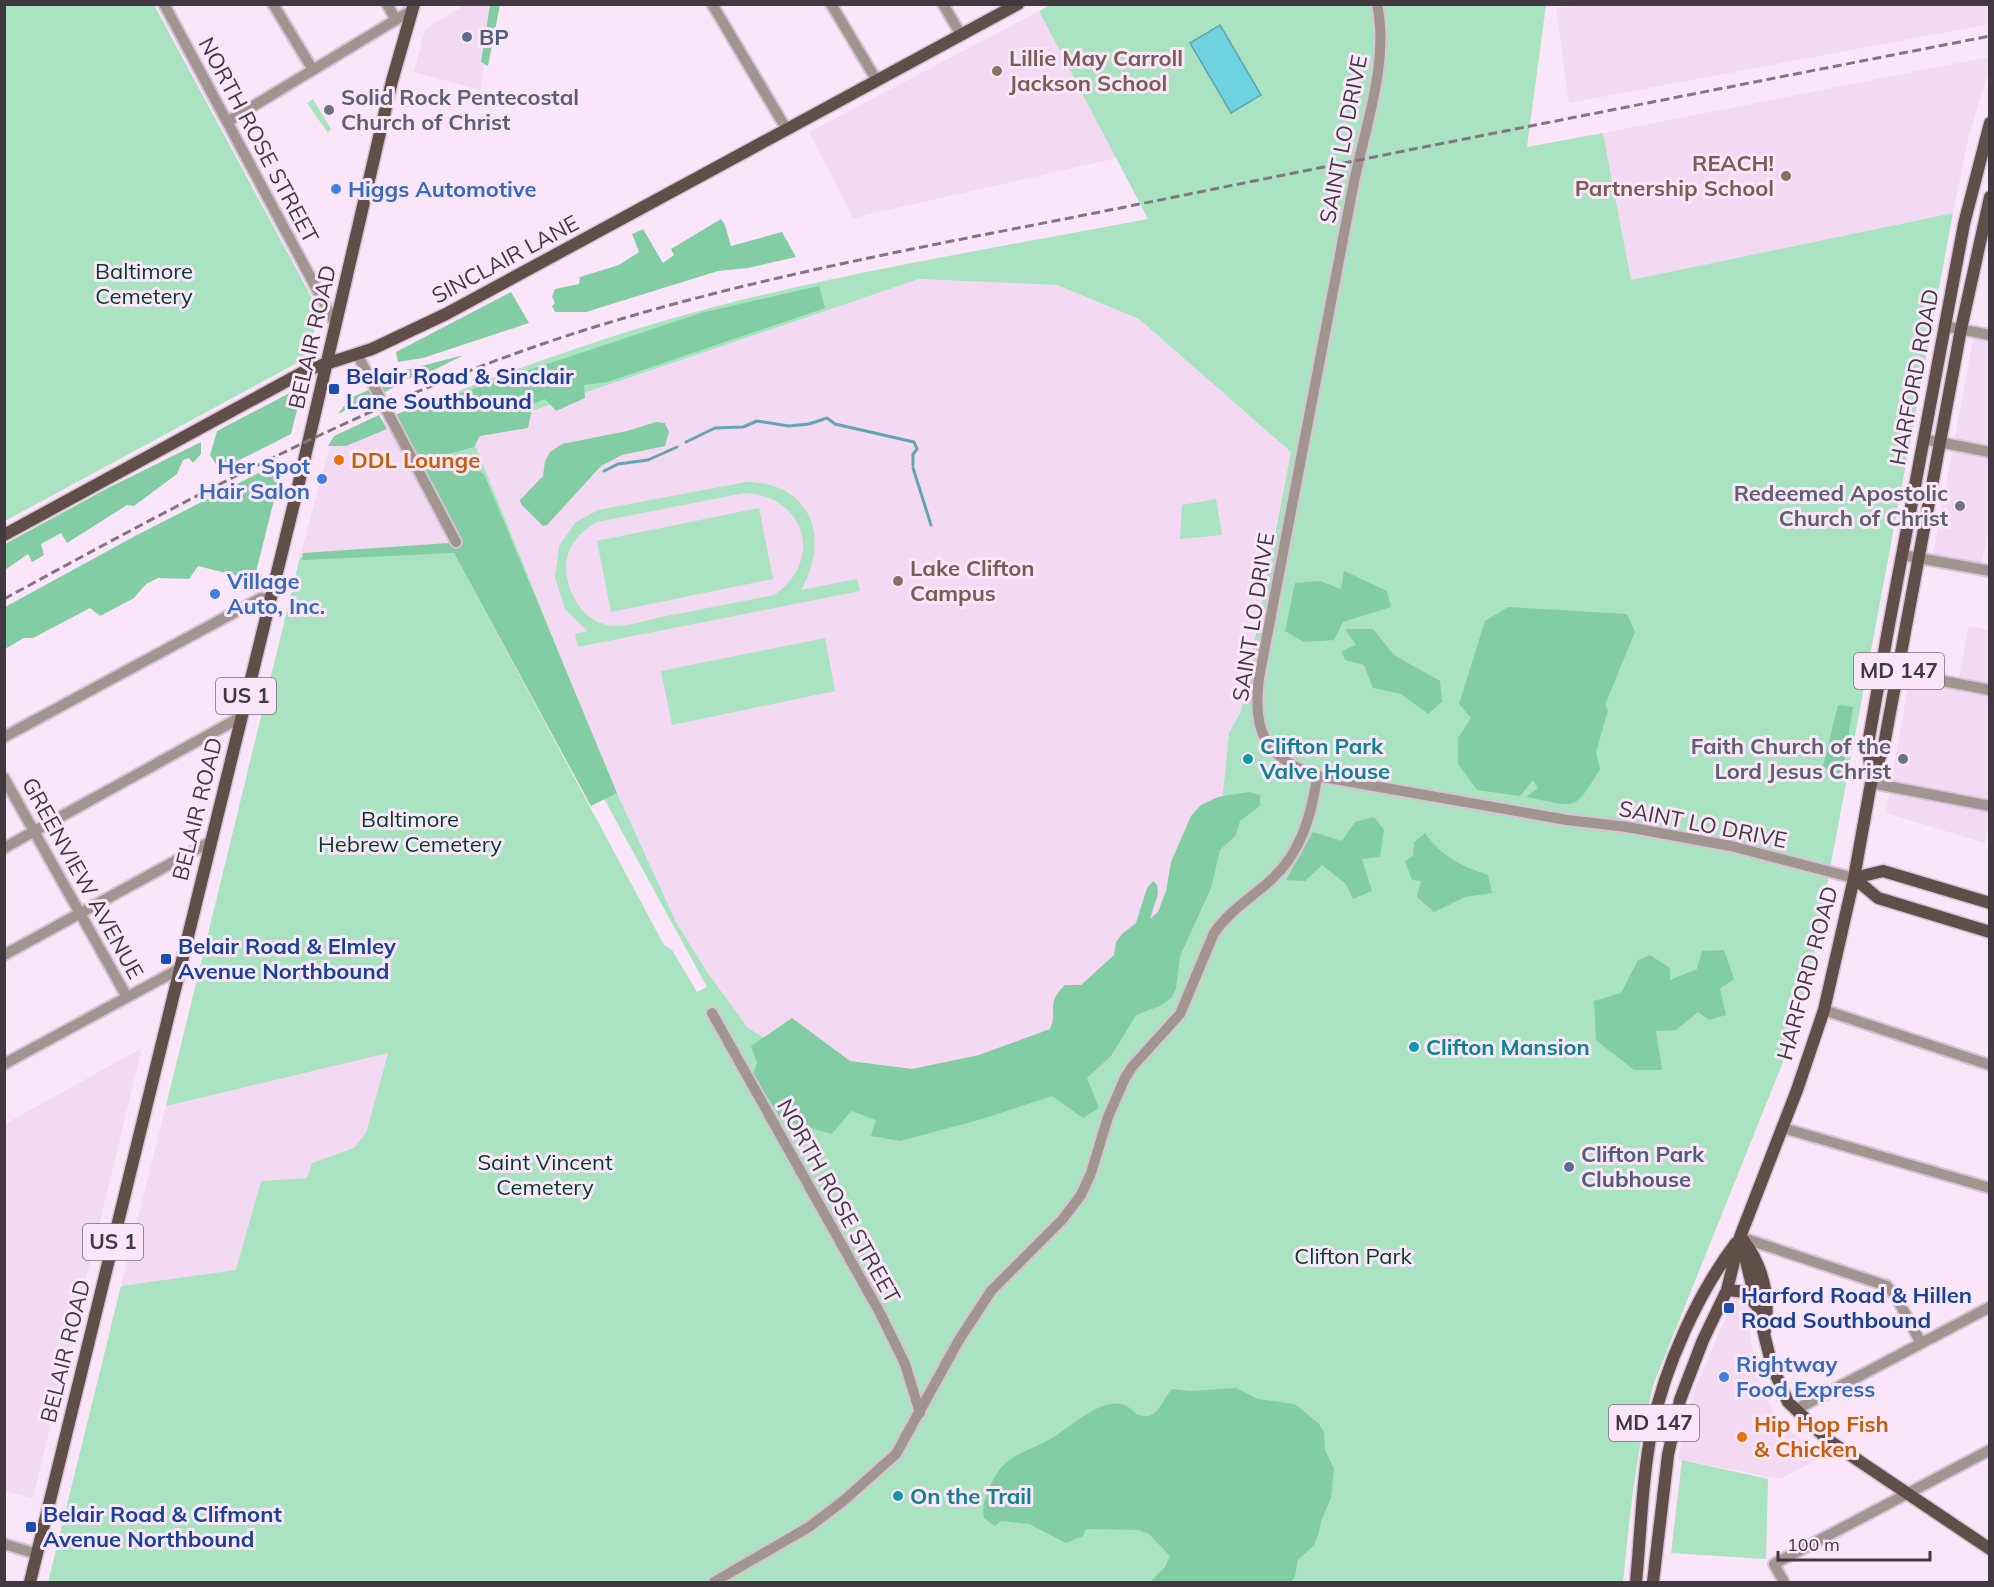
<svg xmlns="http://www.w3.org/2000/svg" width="1994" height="1587" viewBox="0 0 1994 1587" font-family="Mulish,sans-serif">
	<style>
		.built { fill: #f4d9f2 }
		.green { fill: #a9e3c1; fill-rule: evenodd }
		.forest { fill: #82cda3 }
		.water { fill: #6fd4e0; stroke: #61a6b0; stroke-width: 1.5 }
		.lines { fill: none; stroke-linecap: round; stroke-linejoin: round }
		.stream { stroke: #61a6b0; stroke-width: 3 }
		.minor-casing { stroke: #d6c3d4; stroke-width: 14 }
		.major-casing { stroke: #d6c3d4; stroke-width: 15 }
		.minor { stroke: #a19592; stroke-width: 10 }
		.major { stroke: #624e49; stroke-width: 12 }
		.rail { stroke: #827580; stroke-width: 3; stroke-dasharray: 9 4.5; stroke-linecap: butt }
		.service-dot { fill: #5c6f8a; stroke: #fbe6f9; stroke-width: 2 }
		.education-dot { fill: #8d6e63; stroke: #fbe6f9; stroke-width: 2 }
		.worship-dot { fill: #6b7280; stroke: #fbe6f9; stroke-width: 2 }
		.shop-dot { fill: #3f7fe0; stroke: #fbe6f9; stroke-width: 2 }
		.transit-dot { fill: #1a4fb4; stroke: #fbe6f9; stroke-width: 2 }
		.food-dot { fill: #e8710a; stroke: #fbe6f9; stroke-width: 2 }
		.culture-dot { fill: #0f9aa8; stroke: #fbe6f9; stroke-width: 2 }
		.labels { text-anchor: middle; stroke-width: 6; stroke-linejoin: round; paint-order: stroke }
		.shield { fill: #fbe6f9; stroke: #796d78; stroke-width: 1.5 }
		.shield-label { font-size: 21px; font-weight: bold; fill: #413940 }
		.service-label { font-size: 22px; font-weight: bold; fill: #4e5e75; stroke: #fbe6f9; text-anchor: start }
		.education-label { font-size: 22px; font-weight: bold; fill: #785e54; stroke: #fbe6f9; text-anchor: start }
		.worship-label { font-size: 22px; font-weight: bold; fill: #5b616d; stroke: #fbe6f9; text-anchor: end }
		.street-label { font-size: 22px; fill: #413940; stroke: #fbe6f9 }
		.shop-label { font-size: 22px; font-weight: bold; fill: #366cbe; stroke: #fbe6f9; text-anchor: start }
		.park-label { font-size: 22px; fill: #003e24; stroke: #fbe6f9 }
		.transit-label { font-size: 22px; font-weight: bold; fill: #164399; stroke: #fbe6f9; text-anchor: start }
		.food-label { font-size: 22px; font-weight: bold; fill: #c56008; stroke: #fbe6f9; text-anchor: start }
		.culture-label { font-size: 22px; font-weight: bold; fill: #0d838f; stroke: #fbe6f9; text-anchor: start }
	</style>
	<rect width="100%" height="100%" fill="#fbe6f9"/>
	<!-- built -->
	<path class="built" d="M465,5H495L480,90L414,72L425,29Z
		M1587,5L1989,4L1990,24L1569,103L1556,8Z
		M1039,11L1117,158L853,218L809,132Z
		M1989,57V68L1968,139L1953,213L1631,280L1603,133Z
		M919,279L1057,285L1139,319L1291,452L1241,711L1229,733L1218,841L1015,1103L797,1059L748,1028L707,972L676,922L605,767L470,432Z
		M1974,334L1989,337L1990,523L1981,567L1932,560Z
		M394,415L463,542L453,551L300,557L331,441Z
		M1969,626L1989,630L1990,817L1985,843L1886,813L1910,674L1957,685Z
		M142,1048L33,1498L5,1491V1124Z
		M388,1052L366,1133L354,1148L312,1163L307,1178L261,1181L236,1271L121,1286L166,1106Z
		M1742,1298L1746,1306L1755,1365L1763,1393L1780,1424L1825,1456L1780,1479L1678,1459L1686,1419L1698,1381L1731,1306L1737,1299Z"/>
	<!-- green -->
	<path class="green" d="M5,4L154,5L319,311L308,357L5,521Z
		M1050,5H1546L1527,147L1603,133L1631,280L1953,213L1811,970L1785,1057L1654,1383C1636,1449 1630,1515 1623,1582H48L121,1286L236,1270L261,1181L307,1178L312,1163L354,1148L366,1133L388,1053L166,1106L300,557L453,551L664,945L672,950L697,992L707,987L394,415C487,380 581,344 677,317C831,274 991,249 1148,219L1039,11ZM919,279L1057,285L1139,319L1291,452L1241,711L1229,733L1218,841L1015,1103L797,1059L748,1028L707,972L676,922L605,767L470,432Z
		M313,99L331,129L328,133L307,103Z
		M746,482C811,482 831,538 801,590L857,579L860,591L578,647L575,634L587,631L565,609L555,578L559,546L576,522L598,510ZM744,493C805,495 825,560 774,595C737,602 699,610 661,617C647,620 630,626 616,626C586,626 567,595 566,569C566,547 579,532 597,522Z
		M1216,499L1222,535L1180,539L1182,505Z
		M759,508L773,579L611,612L597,541Z
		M825,638L835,691L672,725L661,671Z
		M1682,1460L1768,1479L1766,1559L1671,1553Z"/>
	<!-- forest -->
	<path class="forest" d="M490,5H500L488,66L481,62Z
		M721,219L725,225L731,246L782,232L796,257L748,268L718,271L586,312H555L552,306L555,303L552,297L555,289L579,284L580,277L619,265L639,252L632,234L643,229L663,263L674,255L671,249Z
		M819,286L825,308L607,382L584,385L585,398L556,411L545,399L533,404L528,428L480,436L474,447L431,459L435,468L468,466L484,474L617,793L591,806L454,553L302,560L303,553L463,542L394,415L701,313Z
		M511,292L529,323L423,358L398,362L396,352Z
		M464,355L434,370L407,379L406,370Z
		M392,371L399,384L382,394L376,376Z
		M362,376L369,381L376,396L338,414L350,398L369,390Z
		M303,386L291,434L220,470L210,455L217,431Z
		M379,415L387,429L346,446H328L334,436Z
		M656,422L665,423L669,432L665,446L622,455L601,466L547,525L543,526L521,504L520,500L543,476L545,461L550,452L562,444L627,431Z
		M201,442V454L193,463L189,458L183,460L177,474L134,506L127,505L67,543L61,533L41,544L44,555L32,562L28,554L5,570V544L108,488Z
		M284,460L254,580L198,566L189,579L158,578L146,584L134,598L100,616L90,608L33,638H24L5,649V607L135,536Z
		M1344,571L1387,591L1391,607L1343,622L1334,640L1304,642L1285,631L1295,583L1320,581L1341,589Z
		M1508,607L1627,614L1635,632L1605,705L1608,710L1596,752L1600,769C1572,815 1576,806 1526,797L1538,788L1533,780L1520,796L1477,790L1458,764V738L1471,718L1459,704L1485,621Z
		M1345,629H1373L1394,655L1440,681L1442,702L1428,714L1401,694L1373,688L1364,665L1345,660L1342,651L1356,645Z
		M1838,705L1853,707L1843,771L1834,776L1823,766Z
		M1249,792L1260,795V806L1240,821L1236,835L1220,850L1211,888L1180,956L1176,989L1171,998L1160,1006L1136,1015L1111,1056L1087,1078L1099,1108L1083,1118L1052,1096L982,1119L900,1141L871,1136L876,1120L851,1111L832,1134L782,1120L753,1075L757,1063L751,1046L792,1018L850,1061L912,1069L979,1055L1050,1029C1059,1011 1044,1005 1065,985H1081L1114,955L1116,942L1122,934L1136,923L1147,888L1153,881L1157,885L1158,894L1150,919L1158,912L1166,891L1171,862L1191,816L1201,805L1218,797Z
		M1374,817L1384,830L1380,857L1362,859L1372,891L1353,899L1346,884L1322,865L1305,881L1286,880L1313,832L1342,841L1355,822Z
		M1425,833C1441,856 1461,866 1488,875L1492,893L1465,897L1434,912L1417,897L1421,881L1412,880L1405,861L1413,856L1414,842Z
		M1724,950L1734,979L1720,989L1726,1015L1709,1020L1698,1012L1676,1030L1656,1031L1662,1070H1634L1596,1040L1594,1001L1621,993L1638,960L1650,955L1670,968V980L1697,969L1702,951Z
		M1236,1388L1258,1399L1294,1404L1300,1408L1319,1424L1324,1432L1325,1450L1334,1468L1331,1498L1321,1521L1319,1532L1314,1545L1298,1560L1295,1576L1291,1582H1150L1165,1567L1170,1556L1149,1534L1139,1530L1086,1529L1083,1536L1066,1543L1029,1524L1001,1521L995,1526L984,1518C982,1506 984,1503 988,1492C1002,1453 1021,1456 1052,1438C1073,1426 1113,1384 1136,1414C1158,1423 1161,1401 1172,1389L1190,1391Z"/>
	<!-- water -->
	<path class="water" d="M1220,25L1261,95L1231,113L1190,43Z"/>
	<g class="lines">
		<!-- stream -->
		<path class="stream" d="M686,442L715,428L743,427L757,421L789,426L809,424L827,418L835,424L914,442L917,449L913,454V465
			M913,468L931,525
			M604,471L618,464L648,460L677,447"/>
		<defs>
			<path id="minor" d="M164,4L336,325
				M273,4L313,70
				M387,4L396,20
				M712,4L787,130
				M831,4L877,81
				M943,4L961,35
				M1377,4C1390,64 1363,132 1352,192C1322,354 1289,516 1259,678C1252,732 1265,757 1317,776L1567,820L1627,827L1731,846L1854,878
				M227,122L412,10
				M1944,326L1990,335
				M357,354L456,542
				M1923,439L1990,452
				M1902,555L1990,571
				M1881,669L1990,690
				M4,737L261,598L270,600
				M4,778L127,997
				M1871,783L1990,806
				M4,848L241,717
				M4,955L210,842
				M1824,1010L1990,1065
				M712,1013L880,1313L905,1364L920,1413
				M4,1064L181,968
				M1783,1128L1990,1188
				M1740,1237L1887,1286L1895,1295L1921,1343
				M1795,1410L1990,1307
				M4,1544L37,1554
				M714,1582L809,1527L842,1502L896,1454L959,1340L991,1291L1062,1220L1081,1195L1091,1173L1108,1117L1125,1078L1132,1067L1180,1014L1214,933C1230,910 1251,898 1271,880C1301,853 1312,814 1317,776
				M1784,1582L1774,1564L1990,1450"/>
			<path id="major" d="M4,535L307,370L372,349L446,314L1018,4
				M1871,776L1868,744L1888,630L1964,224L1990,123
				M1854,878L1878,898L1990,932
				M1854,878L1883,871L1990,903
				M1743,1240C1764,1267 1770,1297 1765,1331
				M1741,1241L1772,1366L1788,1402L1828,1440L1990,1549
				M1727,1290L1746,1292L1755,1304
				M30,1582L297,491L392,81L414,4
				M1636,1582C1641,1532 1642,1478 1652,1428C1665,1366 1698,1293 1736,1243
				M1653,1582L1668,1455L1680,1400L1703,1340L1727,1290L1740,1237L1797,1090L1824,1010L1854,878L1871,783L1884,745L1961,329L1990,197"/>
		</defs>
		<!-- minor casing -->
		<use href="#minor" class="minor-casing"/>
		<!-- major casing -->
		<use href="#major" class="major-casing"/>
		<!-- minor -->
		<use href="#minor" class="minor"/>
		<!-- major -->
		<use href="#major" class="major"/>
		<!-- rail -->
		<path class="rail" d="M4,599C182,502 359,406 551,341C739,278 936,245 1130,206C1416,148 1703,92 1990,36"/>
	</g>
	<!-- markers -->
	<g class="service-dot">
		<circle cx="467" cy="37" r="6"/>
		<circle cx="1569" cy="1167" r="6"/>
	</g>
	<g class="education-dot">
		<circle cx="997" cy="71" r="6"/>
		<circle cx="1786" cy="176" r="6"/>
		<circle cx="898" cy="581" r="6"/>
	</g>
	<g class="worship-dot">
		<circle cx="329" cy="110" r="6"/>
		<circle cx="1960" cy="506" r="6"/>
		<circle cx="1903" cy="759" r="6"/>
	</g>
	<g class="shop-dot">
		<circle cx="336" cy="189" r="6"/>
		<circle cx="322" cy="479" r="6"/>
		<circle cx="215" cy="594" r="6"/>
		<circle cx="1724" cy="1377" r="6"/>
	</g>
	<g class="transit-dot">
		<rect x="328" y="383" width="12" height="12" rx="3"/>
		<rect x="160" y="953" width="12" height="12" rx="3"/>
		<rect x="1723" y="1302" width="12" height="12" rx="3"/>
		<rect x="25" y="1521" width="12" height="12" rx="3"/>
	</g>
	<g class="food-dot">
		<circle cx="339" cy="460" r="6"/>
		<circle cx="1742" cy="1437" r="6"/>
	</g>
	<g class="culture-dot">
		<circle cx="1248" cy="759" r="6"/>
		<circle cx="1414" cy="1047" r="6"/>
		<circle cx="898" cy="1496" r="6"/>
	</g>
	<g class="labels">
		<!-- shield labels -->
		<g class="shield">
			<rect x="1854" y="653" width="90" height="36" rx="4.5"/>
			<rect x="216" y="678" width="60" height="36" rx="4.5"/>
			<rect x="83" y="1224" width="60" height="36" rx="4.5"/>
			<rect x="1609" y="1405" width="90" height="36" rx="4.5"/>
		</g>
		<g class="shield-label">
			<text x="1899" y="678">MD 147</text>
			<text x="246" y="703">US 1</text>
			<text x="113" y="1249">US 1</text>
			<text x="1654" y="1430">MD 147</text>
		</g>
		<!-- service labels -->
		<g class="service-label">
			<text x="479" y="45">BP</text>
			<text x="1581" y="1162">Clifton Park<tspan x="1581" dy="25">Clubhouse</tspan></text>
		</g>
		<!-- education labels -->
		<g class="education-label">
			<text x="1009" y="66">Lillie May Carroll<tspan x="1009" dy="25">Jackson School</tspan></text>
			<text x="1774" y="171" text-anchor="end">REACH!<tspan x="1774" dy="25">Partnership School</tspan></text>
			<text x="910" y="576">Lake Clifton<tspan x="910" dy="25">Campus</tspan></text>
		</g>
		<!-- worship labels -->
		<g class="worship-label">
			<text x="341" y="105" text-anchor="start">Solid Rock Pentecostal<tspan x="341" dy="25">Church of Christ</tspan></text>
			<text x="1948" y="501">Redeemed Apostolic<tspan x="1948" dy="25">Church of Christ</tspan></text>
			<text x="1891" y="754">Faith Church of the<tspan x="1891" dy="25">Lord Jesus Christ</tspan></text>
		</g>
		<!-- street labels -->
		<g class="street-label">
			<text transform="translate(1343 139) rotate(-79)" y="8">SAINT LO DRIVE</text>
			<text transform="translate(259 140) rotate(62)" y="8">NORTH ROSE STREET</text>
			<text transform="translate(505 259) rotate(-28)" y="8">SINCLAIR LANE</text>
			<text transform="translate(312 337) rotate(-77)" y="8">BELAIR ROAD</text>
			<text transform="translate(1914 377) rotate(-79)" y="8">HARFORD ROAD</text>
			<text transform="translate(1253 617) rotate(-81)" y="8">SAINT LO DRIVE</text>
			<text transform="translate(197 809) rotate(-76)" y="8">BELAIR ROAD</text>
			<text transform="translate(1703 824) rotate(11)" y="8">SAINT LO DRIVE</text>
			<text transform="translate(83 878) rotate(61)" y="8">GREENVIEW AVENUE</text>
			<text transform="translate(1807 973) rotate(-75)" y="8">HARFORD ROAD</text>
			<text transform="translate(839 1201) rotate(61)" y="8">NORTH ROSE STREET</text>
			<text transform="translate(65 1351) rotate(-76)" y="8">BELAIR ROAD</text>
		</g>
		<!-- shop labels -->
		<g class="shop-label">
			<text x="348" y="197">Higgs Automotive</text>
			<text x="310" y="474" text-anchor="end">Her Spot<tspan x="310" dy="25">Hair Salon</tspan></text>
			<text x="227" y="589">Village<tspan x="227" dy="25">Auto, Inc.</tspan></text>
			<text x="1736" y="1372">Rightway<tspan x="1736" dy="25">Food Express</tspan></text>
		</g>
		<!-- park labels -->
		<g class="park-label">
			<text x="144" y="279">Baltimore<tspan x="144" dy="25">Cemetery</tspan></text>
			<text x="410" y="827">Baltimore<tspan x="410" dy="25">Hebrew Cemetery</tspan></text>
			<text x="545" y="1170">Saint Vincent<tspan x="545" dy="25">Cemetery</tspan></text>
			<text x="1353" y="1264">Clifton Park</text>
		</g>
		<!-- transit labels -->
		<g class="transit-label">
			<text x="346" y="384">Belair Road &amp; Sinclair<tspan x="346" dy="25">Lane Southbound</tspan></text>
			<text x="178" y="954">Belair Road &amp; Elmley<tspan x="178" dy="25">Avenue Northbound</tspan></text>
			<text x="1741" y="1303">Harford Road &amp; Hillen<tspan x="1741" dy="25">Road Southbound</tspan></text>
			<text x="43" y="1522">Belair Road &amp; Clifmont<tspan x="43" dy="25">Avenue Northbound</tspan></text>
		</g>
		<!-- food labels -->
		<g class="food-label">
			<text x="351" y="468">DDL Lounge</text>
			<text x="1754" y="1432">Hip Hop Fish<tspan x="1754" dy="25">&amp; Chicken</tspan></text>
		</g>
		<!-- culture labels -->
		<g class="culture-label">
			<text x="1260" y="754">Clifton Park<tspan x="1260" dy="25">Valve House</tspan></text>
			<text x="1426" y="1055">Clifton Mansion</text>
			<text x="910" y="1504">On the Trail</text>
		</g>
	</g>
	<!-- border -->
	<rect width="1994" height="1587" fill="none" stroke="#413940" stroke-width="12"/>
	<!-- scale -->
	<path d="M1778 1551v9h152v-9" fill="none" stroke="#413940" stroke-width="3"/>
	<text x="1787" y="1551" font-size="18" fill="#413940" stroke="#fbe6f9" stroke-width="4.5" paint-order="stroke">100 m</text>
</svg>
